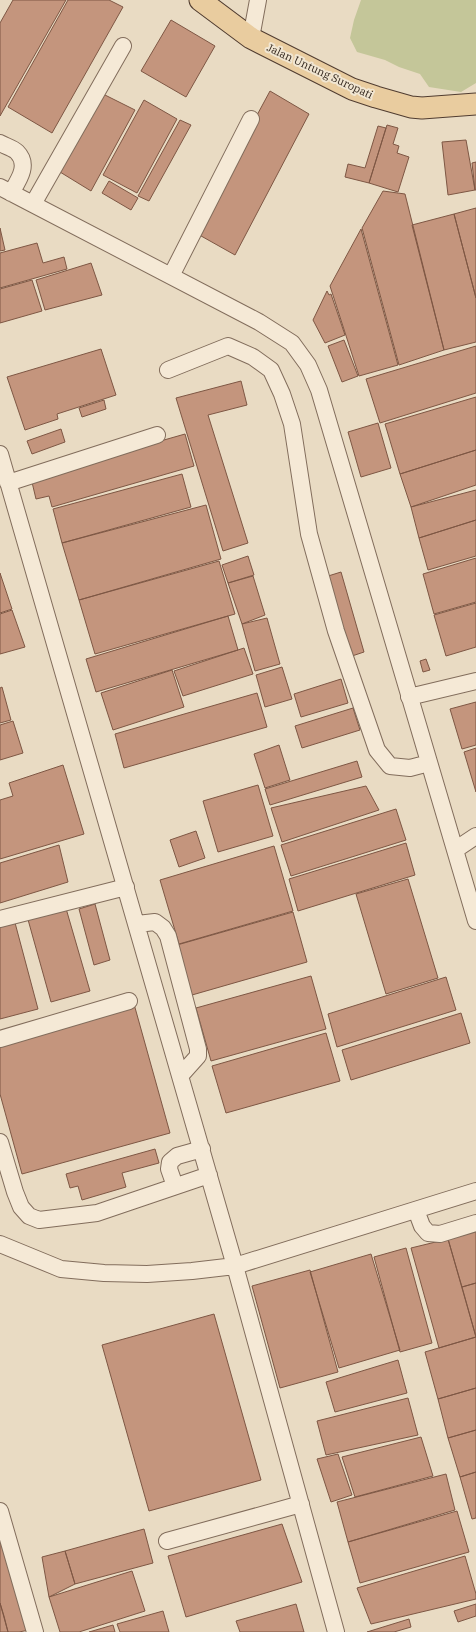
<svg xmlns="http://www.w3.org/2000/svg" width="476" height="1632" viewBox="0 0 476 1632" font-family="'IBM Plex Serif',serif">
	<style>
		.green { fill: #c4c699 }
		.building { fill: #c4957d; stroke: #7e5744 }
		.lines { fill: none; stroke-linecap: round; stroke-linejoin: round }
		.minor-casing { stroke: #826d5c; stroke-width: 18 }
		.major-casing { stroke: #503c30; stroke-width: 23 }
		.minor { stroke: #f5e9d6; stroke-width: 16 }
		.major { stroke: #e9cc9f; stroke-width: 21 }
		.labels { text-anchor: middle; stroke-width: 4; stroke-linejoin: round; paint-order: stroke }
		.street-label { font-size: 11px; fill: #33271e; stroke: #f1e6d2 }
	</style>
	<rect width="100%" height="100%" fill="#e9dbc3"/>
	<!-- green -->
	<path class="green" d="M361,0H476V83L461,92L429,87L420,74L399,67L385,60L357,52L350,38L354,20Z"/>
	<!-- building -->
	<path class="building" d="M13,0H66L0,116V23Z
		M68,0H109L123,7L52,133L8,107Z
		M171,20L215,46L186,97L141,71Z
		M270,91L309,114L235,255L194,232Z
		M103,94L135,110L91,191L60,172Z
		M144,100L177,119L137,193L103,175Z
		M180,120L191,125L149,201L138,196Z
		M387,125L398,128L393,144L399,146L397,153L409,157L398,192L369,183Z
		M378,126L386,128L369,183L345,177L348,164L365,168Z
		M466,140L475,190L448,195L442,142Z
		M476,162V190H475L472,163Z
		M109,181L138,198L131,210L102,193Z
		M383,191L405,194L444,350L399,365L362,228Z
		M476,208V298L454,214Z
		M454,214L476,298V342L444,350L412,225Z
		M0,228L5,250L0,251Z
		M361,229L398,365L359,376L330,286Z
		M37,243L43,263L64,257L67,269L0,288V253Z
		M91,263L102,295L45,310L36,280Z
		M32,280L42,311L0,323V289Z
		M327,291L329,295L331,294L345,335L325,343L313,320Z
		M344,340L358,376L342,382L328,346Z
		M476,346V393L380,423L366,379Z
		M101,349L116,395L57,414L58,419L25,430L7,377Z
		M241,381L247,405L208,415L248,543L223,551L176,398Z
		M476,397V450L400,474L385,424Z
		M104,400L106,409L82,417L79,408Z
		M378,423L391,468L361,477L348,432Z
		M61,429L65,442L32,454L27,441Z
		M185,434L194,466L52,507L49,496L36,499L31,478Z
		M476,450V485L411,507L400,474Z
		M182,474L191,507L62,543L53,509Z
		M476,490V520L419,538L411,507Z
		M206,505L221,559L79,600L62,543Z
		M476,520V556L428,570L419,538Z
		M248,556L254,575L228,583L222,565Z
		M476,558V602L434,614L423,574Z
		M219,561L235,614L95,654L79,600Z
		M341,572L364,652L349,657L325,577Z
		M0,573L12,609L0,613Z
		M253,576L265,615L242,624L228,583Z
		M476,603V647L446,656L434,615Z
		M12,610L25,647L0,654V614Z
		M228,616L238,650L96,692L86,659Z
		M267,618L280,664L255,671L242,624Z
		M244,648L253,674L183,696L174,671Z
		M426,659L430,670L423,672L420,661Z
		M282,667L292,699L265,707L256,675Z
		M172,670L184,707L113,730L101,693Z
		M341,679L348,703L301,717L294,694Z
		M2,687L11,720L0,723V688Z
		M257,693L267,727L124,768L115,734Z
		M476,702V745L462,749L450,709Z
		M353,708L360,730L302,748L295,726Z
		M13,721L23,753L0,760V725Z
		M279,745L290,780L265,788L254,754Z
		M476,748V792L464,752Z
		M357,761L362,777L270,805L265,789Z
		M63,765L84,834L0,859V800L13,796L9,783Z
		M258,785L273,836L218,852L203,801Z
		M366,786L379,810L282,842L271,808Z
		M396,809L406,840L291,876L281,845Z
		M196,831L205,858L179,867L170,840Z
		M406,843L415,875L298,911L289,879Z
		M59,845L68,882L0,903V863Z
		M274,846L293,911L179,944L160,880Z
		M408,879L438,978L386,994L356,894Z
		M95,904L110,960L94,965L79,909Z
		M65,905L90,991L51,1002L27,916Z
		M293,912L307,962L192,995L177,945Z
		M14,919L38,1009L0,1019V922Z
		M311,976L326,1029L211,1061L196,1008Z
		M446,977L456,1010L337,1047L328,1014Z
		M134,1004L170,1133L22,1174L0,1094V1041Z
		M461,1013L470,1043L351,1080L342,1050Z
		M326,1033L340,1081L226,1113L212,1066Z
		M155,1149L159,1163L122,1173L126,1187L82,1200L78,1186L70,1188L66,1174Z
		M476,1230V1283L462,1287L448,1239Z
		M448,1239L476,1337L439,1348L411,1248Z
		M406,1248L432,1343L400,1352L374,1257Z
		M371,1254L400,1350L339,1368L310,1272Z
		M310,1270L338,1372L280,1388L252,1286Z
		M476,1283V1337L462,1287Z
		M214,1314L261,1480L149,1511L102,1345Z
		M476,1337V1388L438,1399L425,1352Z
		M398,1360L407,1393L335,1412L326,1382Z
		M476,1388V1430L448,1438L438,1399Z
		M408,1398L418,1435L326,1455L317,1421Z
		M476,1430V1472L460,1477L448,1438Z
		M421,1437L433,1476L355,1497L342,1457Z
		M338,1454L352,1495L331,1502L317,1459Z
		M476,1472V1518L472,1519L460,1477Z
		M446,1474L455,1510L348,1542L337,1502Z
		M457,1511L469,1552L360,1583L348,1542Z
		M282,1524L302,1582L186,1617L168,1556Z
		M0,1527L29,1630L19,1632H8L0,1603Z
		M144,1529L153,1563L75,1584L65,1551Z
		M65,1551L75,1584L49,1597L42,1557Z
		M465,1556L476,1594V1599L371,1624L357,1588Z
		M132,1571L145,1611L79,1632H60L49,1597Z
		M0,1603L4,1616L8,1632H0Z
		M296,1604L304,1632H240L236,1621Z
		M476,1604V1616L458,1622L454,1611Z
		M163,1611L169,1632H120L117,1624Z
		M409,1619L411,1627L394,1632H367Z
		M113,1625L115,1632H89Z"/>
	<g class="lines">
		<defs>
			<path id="minor" d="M251,38L258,0
				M0,143C5,146 13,148 17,152C30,165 18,181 11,193
				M0,187L259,322L292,343L308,365L319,390L476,921
				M33,204L123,46
				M171,276L251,119
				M168,370L228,346L253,357L271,370L282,394L292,424L309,534L336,631L377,750L390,766L410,768L429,763
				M0,454L235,1266L336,1632
				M8,483L157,435
				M409,697L476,681
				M455,850L476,836
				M0,919L126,887
				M137,924L155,922L163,928L168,936L198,1049V1056L181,1075
				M0,1039L129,1001
				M0,1142L15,1192L21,1207L29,1216L39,1220L97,1213L209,1175
				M175,1186L169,1169L170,1162L177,1156L202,1149
				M416,1210L422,1226L428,1233L440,1234L476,1223
				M0,1244L61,1269L104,1273L147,1274L192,1271L235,1266L476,1191
				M0,1511L35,1632
				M167,1541L301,1504"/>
			<path id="major" d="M200,0L251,38L352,89L376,97L411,107L422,108L476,104"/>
		</defs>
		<!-- minor casing -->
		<use href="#minor" class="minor-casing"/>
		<!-- major casing -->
		<use href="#major" class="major-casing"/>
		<!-- minor -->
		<use href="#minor" class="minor"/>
		<!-- major -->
		<use href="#major" class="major"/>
	</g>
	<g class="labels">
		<!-- street labels -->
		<g class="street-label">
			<text transform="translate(320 71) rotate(25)" y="4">Jalan Untung Suropati</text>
		</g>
	</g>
</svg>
